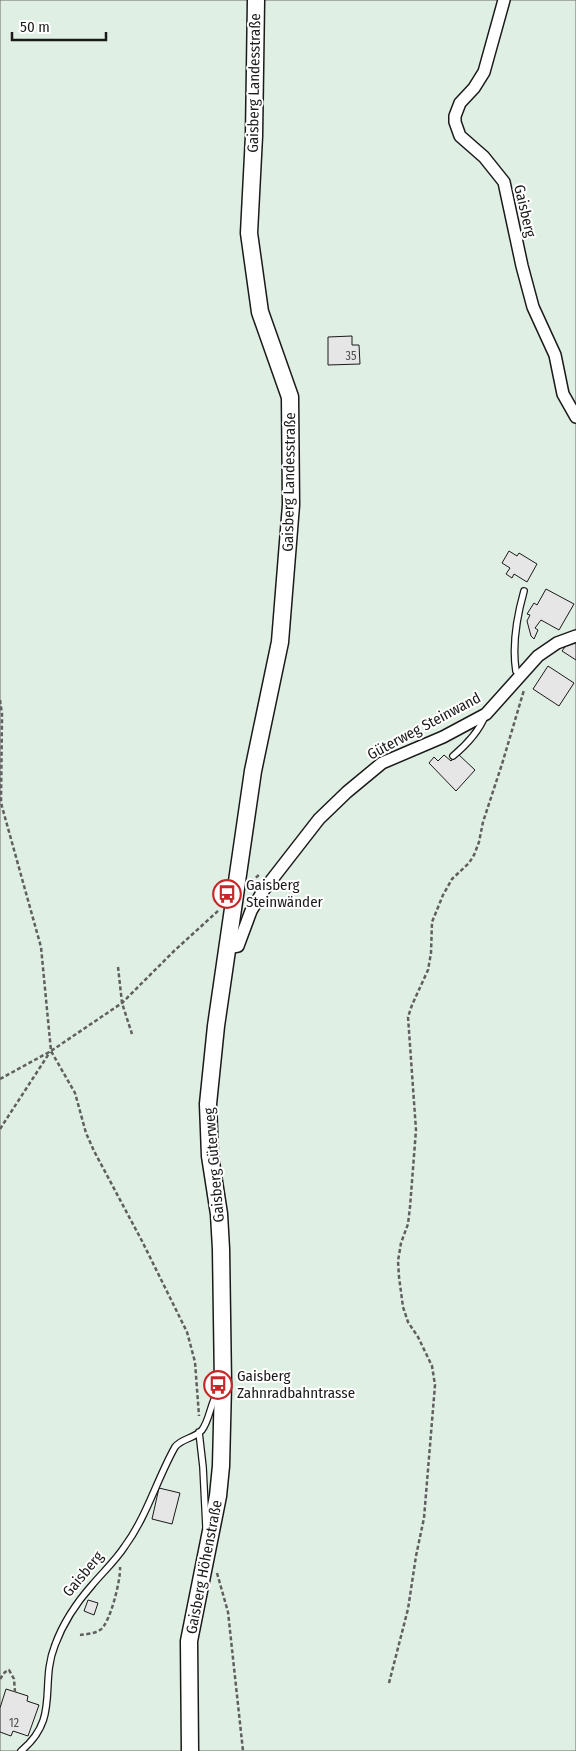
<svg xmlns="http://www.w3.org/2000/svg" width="576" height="1751" viewBox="0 0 576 1751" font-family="'Fira Sans Condensed',sans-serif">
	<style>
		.green { fill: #e0efe3; stroke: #6a6a6a }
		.building { fill: #e6e6e6; stroke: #1a1a1a }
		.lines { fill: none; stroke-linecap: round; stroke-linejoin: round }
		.lane-casing { stroke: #1a1a1a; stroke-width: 8 }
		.street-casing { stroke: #1a1a1a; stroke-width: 14 }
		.secondary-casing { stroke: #1a1a1a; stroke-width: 19 }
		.path { stroke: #5f5f5f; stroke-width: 2.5; stroke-dasharray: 4 2.5; stroke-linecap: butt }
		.lane { stroke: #fff; stroke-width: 5.5 }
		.street { stroke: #fff; stroke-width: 11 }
		.secondary { stroke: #fff; stroke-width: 16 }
		.labels { text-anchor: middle; stroke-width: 4; stroke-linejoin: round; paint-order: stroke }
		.number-label { font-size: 12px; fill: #4d4d4d }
		.street-label { font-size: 15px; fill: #1a1a1a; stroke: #fff }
		.poi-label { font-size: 15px; fill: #1a1a1a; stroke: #fff; text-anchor: start }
	</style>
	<rect width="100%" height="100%" fill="#fff"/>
	<!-- green -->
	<path class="green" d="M0,0H576V1751H0Z"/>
	<!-- building -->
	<path class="building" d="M352,336V345H359L360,364L328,365V337Z
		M509,551L517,556L519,553L537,564L527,582L514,574L512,578L506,574L510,568L502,563Z
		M546,589L574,604L559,630L541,620L535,628L538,630L534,639L531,636L527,621L530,615L527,614L534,603L537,605Z
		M574,641L576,643V660L562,651L568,643Z
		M548,666L574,683L559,706L533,689Z
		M458,754L475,770L456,791L429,763L434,757L438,761L444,755L451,761Z
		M159,1488L180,1493L172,1524L152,1519Z
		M88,1600L98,1603L94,1615L84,1611Z
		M6,1689L28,1696L27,1701L39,1705L28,1736L13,1731L11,1736L0,1732V1708Z"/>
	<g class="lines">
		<defs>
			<path id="lane" d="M520,675L516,671C512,646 517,616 524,591
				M453,756C465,746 479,731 485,716
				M199,1432L203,1467L206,1527
				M21,1751C61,1718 39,1685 55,1645C63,1623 77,1602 93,1584C104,1571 116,1560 125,1546C147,1516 157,1479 175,1447C182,1438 194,1439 202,1430C210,1419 210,1404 218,1392"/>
			<path id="street" d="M504,0L484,72L474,88L460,103L455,116V122L460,136L484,157L504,182L522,266L533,307L555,355L563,394L576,417
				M227,948L238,946L251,911L263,891L319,819L347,792L382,763L443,737L486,714L538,656L557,643L576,636"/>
			<path id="secondary" d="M190,1751L189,1641L218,1496L221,1466L223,1384L221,1249L219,1214L210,1156L208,1104L216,1026L253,771L280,642L291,505L290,397L260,312L249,233L254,136L256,0"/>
		</defs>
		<!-- lane casing -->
		<use href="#lane" class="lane-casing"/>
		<!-- street casing -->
		<use href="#street" class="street-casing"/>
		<!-- secondary casing -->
		<use href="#secondary" class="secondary-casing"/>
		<!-- path -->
		<path class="path" d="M0,700L2,714L1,803L41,947L51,1051L75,1093L86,1133L94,1151L142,1241L187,1332L195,1362L199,1416
			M251,882L260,874
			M118,967L122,1003L132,1034
			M0,1079L51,1051L122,1003L174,951L219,910
			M0,1129L50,1052
			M217,1573L228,1612L243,1751
			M80,1635C86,1634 94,1634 100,1630C110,1624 121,1579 120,1567
			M0,1679L5,1672L9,1670L14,1679L15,1692
			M389,1683L408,1609L416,1556L424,1518L435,1385L432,1366L418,1337L408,1322L403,1307L399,1277L398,1261L401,1243L408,1224L410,1207L416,1130L408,1017L412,1005L428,970L431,953L432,922L443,895L452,879L469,863L474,855L479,842L483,822L502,764L524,690"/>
		<!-- lane -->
		<use href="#lane" class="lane"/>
		<!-- street -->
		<use href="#street" class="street"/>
		<!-- secondary -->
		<use href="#secondary" class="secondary"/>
	</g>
	<!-- icons -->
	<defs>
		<symbol id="bus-ring" viewBox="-11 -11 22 22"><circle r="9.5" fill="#fff" stroke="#c62828" stroke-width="1.5"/><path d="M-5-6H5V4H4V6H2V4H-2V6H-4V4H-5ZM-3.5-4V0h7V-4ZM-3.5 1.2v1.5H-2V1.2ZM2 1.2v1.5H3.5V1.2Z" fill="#c62828"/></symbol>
	</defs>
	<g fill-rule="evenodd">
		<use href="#bus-ring" x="211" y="878" width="32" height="32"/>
		<use href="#bus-ring" x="202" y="1369" width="32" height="32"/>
	</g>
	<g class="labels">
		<!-- number labels -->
		<g class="number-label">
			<text x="351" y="360">35</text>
			<text x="14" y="1727">12</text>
		</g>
		<!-- street labels -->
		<g class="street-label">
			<text transform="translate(254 83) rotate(-89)" y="5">Gaisberg Landesstraße</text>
			<text transform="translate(525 211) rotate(77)" y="5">Gaisberg</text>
			<text transform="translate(289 482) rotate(-89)" y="5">Gaisberg Landesstraße</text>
			<text transform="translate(424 726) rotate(-28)" y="5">Güterweg Steinwand</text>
			<text transform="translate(214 1165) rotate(-95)" y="5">Gaisberg Güterweg</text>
			<text transform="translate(204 1567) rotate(-79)" y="5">Gaisberg Höhenstraße</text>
			<text transform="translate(83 1574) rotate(-50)" y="5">Gaisberg</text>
		</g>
		<!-- poi labels -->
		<g class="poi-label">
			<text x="246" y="890">Gaisberg<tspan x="246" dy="17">Steinwänder</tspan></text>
			<text x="237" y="1381">Gaisberg<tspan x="237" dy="17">Zahnradbahntrasse</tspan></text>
		</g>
	</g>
	<!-- scale -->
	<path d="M12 32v8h94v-8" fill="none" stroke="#1a1a1a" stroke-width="2.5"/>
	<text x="20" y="32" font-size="15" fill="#1a1a1a" stroke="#ffffff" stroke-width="4" paint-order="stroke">50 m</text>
</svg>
